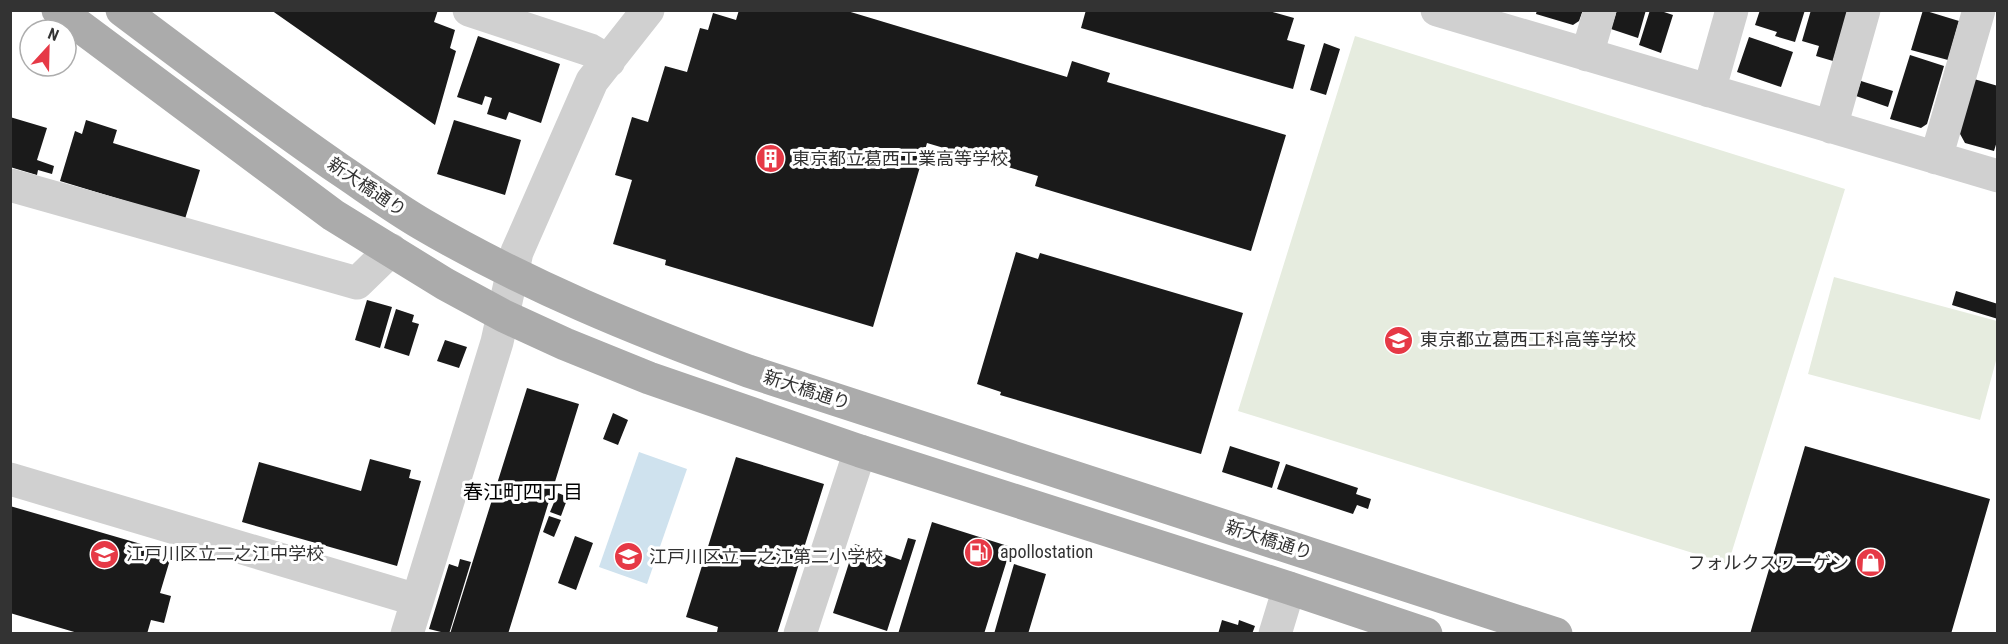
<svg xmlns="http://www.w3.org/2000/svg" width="2008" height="644" viewBox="0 0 2008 644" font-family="'Roboto Condensed','Noto Sans JP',sans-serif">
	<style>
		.green { fill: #e6ecdf }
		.water { fill: #cfe2ee }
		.building { fill: #1a1a1a }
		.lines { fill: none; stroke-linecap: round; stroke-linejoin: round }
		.minor { stroke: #d0d0d0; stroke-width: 33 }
		.major { stroke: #ababab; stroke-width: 33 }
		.labels { text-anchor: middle; stroke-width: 6; stroke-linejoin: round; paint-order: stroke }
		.poi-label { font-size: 18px; fill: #333; stroke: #fff; text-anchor: start }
		.street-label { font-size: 18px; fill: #333; stroke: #fff }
		.neighbourhood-label { font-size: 20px; fill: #000; stroke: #fff }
	</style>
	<rect width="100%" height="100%" fill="#fff"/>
	<!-- green -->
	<path class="green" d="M1355,36L1845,189L1728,564L1238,411Z
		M1834,277L1997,321V357L1980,420L1808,374Z"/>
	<!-- water -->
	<path class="water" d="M639,452L687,469L647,584L599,567Z"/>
	<!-- building -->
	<path class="building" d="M271,10H438L434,22L455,30L450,48L456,51L435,125Z
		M739,10H844L1067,77L1072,61L1110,73L1107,82L1286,135L1251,251L1035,186L1038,176L927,143L873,327L665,265L666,260L613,244L632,180L615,175L632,117L648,122L665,66L687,72L700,28L708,30L713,13L736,20Z
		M1086,10H1266L1294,18L1287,40L1305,45L1293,89L1081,28Z
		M1537,10H1583L1579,21L1573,25L1536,14Z
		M1617,10H1646L1638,38L1611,29Z
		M1650,10H1658L1673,15L1661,53L1639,45Z
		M1760,10H1805L1795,42L1775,36L1777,32L1755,25Z
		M1811,10H1848L1833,61L1816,56L1819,46L1802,41Z
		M1923,10L1959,21L1948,60L1911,50Z
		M478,36L560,64L541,123L509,112L506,120L487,114L492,98L485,96L482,105L457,97Z
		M1749,37L1793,52L1781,87L1737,72Z
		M1324,43L1340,49L1326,95L1310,90Z
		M1910,55L1944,66L1927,124L1921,128L1890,119Z
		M1974,79L1998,86V138L1994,151L1965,143L1959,132Z
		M1861,81L1893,91L1888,107L1856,96Z
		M10,117L47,128L37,160L54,166L52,174L38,170L37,175L10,167Z
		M86,120L117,130L113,143L200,170L185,219L60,181L75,131L82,134Z
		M454,120L521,140L505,195L437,174Z
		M1016,252L1038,259L1040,253L1243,313L1201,454L1000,395L1001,392L977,384Z
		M1956,291L1998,304V319L1952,305Z
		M367,300L392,307L380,348L355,340Z
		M396,309L414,315L412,322L419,324L409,356L384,348Z
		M445,340L467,347L459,368L437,361Z
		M527,388L579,404L508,634H450Z
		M613,413L628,420L618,445L603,439Z
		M1230,446L1280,462L1272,488L1222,472Z
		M1805,446L1990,499L1951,634H1750Z
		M736,457L824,484L777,634H723L717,632L718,627L686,617Z
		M370,459L411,470L409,478L421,481L397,566L242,522L259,462L361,491Z
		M1286,464L1358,488L1356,494L1371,499L1368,509L1357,505L1353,514L1277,489Z
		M558,493L568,497L561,516L550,512Z
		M10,506L172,553L160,593L171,596L164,623L151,620L147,634H81L10,613Z
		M549,516L561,520L554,537L543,532Z
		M932,522L1011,547L984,634H898Z
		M575,536L593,543L576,590L558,583Z
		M908,538L916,540L887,631L833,613L855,544L901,560Z
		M460,559L471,562L449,634L429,629L449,564L458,567Z
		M1014,564L1046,574L1028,634H994Z
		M1222,620L1238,625L1239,620L1255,626L1252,634H1218Z"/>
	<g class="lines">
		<!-- minor -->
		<path class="minor" d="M469,10L590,50L609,61
			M1437,10L1998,176
			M1587,55L1600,10
			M1709,91L1732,10
			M1831,127L1864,10
			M1936,158L1979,10
			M10,185L357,283L391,250
			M10,479L417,600
			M407,634L497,342L517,252L592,81L648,10
			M800,634L860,451
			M1275,634L1289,588"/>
		<!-- major -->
		<path class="major" d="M58,10L333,215L445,284L504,316L565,344L649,378L860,451L1289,588L1426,634
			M122,10C194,64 265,118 339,169C366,187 393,207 422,224C526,285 636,330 748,371L1556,634"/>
	</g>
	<!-- icons -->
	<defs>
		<symbol id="building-disc" viewBox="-11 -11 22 22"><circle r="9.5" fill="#e63946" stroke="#fff"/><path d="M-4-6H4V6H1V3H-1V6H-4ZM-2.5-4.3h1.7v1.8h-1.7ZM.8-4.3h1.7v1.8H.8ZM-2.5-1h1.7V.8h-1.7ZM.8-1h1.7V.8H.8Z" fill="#fff"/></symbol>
		<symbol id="school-disc" viewBox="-11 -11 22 22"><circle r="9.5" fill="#e63946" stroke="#fff"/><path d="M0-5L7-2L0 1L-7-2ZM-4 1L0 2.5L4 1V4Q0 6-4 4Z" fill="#fff"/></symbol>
		<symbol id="fuel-disc" viewBox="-11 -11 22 22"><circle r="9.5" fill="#e63946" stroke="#fff"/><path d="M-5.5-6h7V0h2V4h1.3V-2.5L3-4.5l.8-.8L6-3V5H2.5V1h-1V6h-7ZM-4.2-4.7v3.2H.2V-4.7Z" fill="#fff"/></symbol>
		<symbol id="shop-disc" viewBox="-11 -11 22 22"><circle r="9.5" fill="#e63946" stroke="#fff"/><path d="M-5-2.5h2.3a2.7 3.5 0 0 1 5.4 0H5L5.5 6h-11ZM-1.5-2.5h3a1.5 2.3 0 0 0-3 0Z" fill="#fff"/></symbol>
	</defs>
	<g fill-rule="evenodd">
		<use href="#building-disc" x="754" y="142" width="33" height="33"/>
		<use href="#school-disc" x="1382" y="324" width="33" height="33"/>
		<use href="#fuel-disc" x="962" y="536" width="33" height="33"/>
		<use href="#school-disc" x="88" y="538" width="33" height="33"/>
		<use href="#school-disc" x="612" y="540" width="33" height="33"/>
		<use href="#shop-disc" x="1854" y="546" width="33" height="33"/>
	</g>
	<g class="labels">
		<!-- poi labels -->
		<g class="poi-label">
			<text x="792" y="165">東京都立葛西工業高等学校</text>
			<text x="1420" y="346">東京都立葛西工科高等学校</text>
			<text x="1000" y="558">apollostation</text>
			<text x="126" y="560">江戸川区立二之江中学校</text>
			<text x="649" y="563">江戸川区立一之江第二小学校</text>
			<text x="1849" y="569" text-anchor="end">フォルクスワーゲン</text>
		</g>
		<!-- street labels -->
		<g class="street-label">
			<text transform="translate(367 187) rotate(34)" y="6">新大橋通り</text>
			<text transform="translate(807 390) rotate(18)" y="6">新大橋通り</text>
			<text transform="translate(1269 540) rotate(18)" y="6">新大橋通り</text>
		</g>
		<!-- neighbourhood labels -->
		<g class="neighbourhood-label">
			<text x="523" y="499">春江町四丁目</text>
		</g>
	</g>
	<!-- border -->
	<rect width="2008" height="644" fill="none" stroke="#333333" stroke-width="24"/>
	<!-- north arrow -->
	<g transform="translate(48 48) rotate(22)"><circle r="28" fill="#ffffff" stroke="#adadad" stroke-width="1.5"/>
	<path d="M0-4.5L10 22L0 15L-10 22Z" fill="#e63946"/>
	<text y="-9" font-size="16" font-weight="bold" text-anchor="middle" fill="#333333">N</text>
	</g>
</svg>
